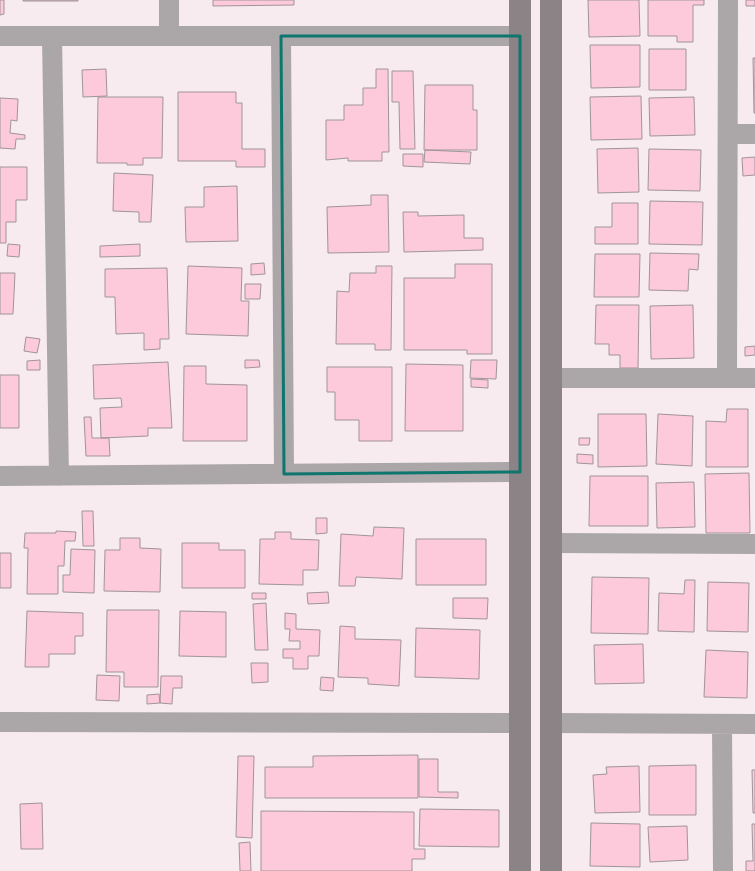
<svg xmlns="http://www.w3.org/2000/svg" width="755" height="871" viewBox="0 0 755 871" font-family="'IBM Plex Sans',sans-serif">
	<style>
		.building { fill: #fccada; stroke: #a09598 }
		.lines { fill: none; stroke-linecap: round; stroke-linejoin: round }
		.street { stroke: #aba6a8; stroke-width: 20 }
		.secondary { stroke: #8b8385; stroke-width: 22 }
		.marked { fill: none; stroke: #0f766e; stroke-width: 3; stroke-linejoin: round }
	</style>
	<rect width="100%" height="100%" fill="#f8ebef"/>
	<!-- building -->
	<path class="building" d="M0,0H4V14L0,15Z
		M23,0H78V1H23Z
		M213,0H294V5L213,6Z
		M588,0H639L640,36L589,37Z
		M648,0H704V5H693V42H677V36H648Z
		M746,0H755V6H746Z
		M590,45H640V87L591,88Z
		M649,49H686V90H649Z
		M753,58H755V113H754Z
		M106,69L107,96L83,97L82,70Z
		M376,69H388L389,152H382V161H348V158L326,160V120H344V105H363V88H376Z
		M392,71H413L415,149H400L399,102H392Z
		M425,85H473V110H477V150H424Z
		M178,92H236V103H242V149H265V167H236V161H178Z
		M641,96L642,139L591,140L590,97Z
		M98,97H163L162,158H143V165H127V163H97Z
		M694,97L695,135L650,136L649,98Z
		M0,98L18,99L17,121L11,120L10,133L25,135V139H16L15,149L0,148Z
		M638,148L639,192L598,193L597,149Z
		M649,149L701,150L700,191L648,190Z
		M425,150L471,152L470,164L424,162Z
		M403,154H423V167L403,166Z
		M755,157V175L743,176L742,158Z
		M0,167H27V200H16V222H6V243H0Z
		M114,173L153,175L151,222H139V212L113,211Z
		M237,186L238,241L186,242L185,207H204V187Z
		M371,195H388L389,252L328,253L327,207L371,205Z
		M650,201L703,202L702,245L649,244Z
		M612,203H638V244H595V227H612Z
		M403,212H418V216L464,215V238H483V250L404,252Z
		M8,244L20,245L19,257L7,256Z
		M140,244V256L100,257V246Z
		M650,253L699,254L698,270L689,269L688,291L649,290Z
		M595,254H640L639,297H594Z
		M264,263L265,274L251,275V264Z
		M455,264H492V354H467V350H404V278H455Z
		M188,266L242,268L241,301H249L248,336L186,334Z
		M376,266H392L391,350H375V344H336L337,291L349,292L350,273H376Z
		M167,268L169,339H160V349L144,350V333L116,334L115,297H105V269Z
		M0,273H15L13,314H0Z
		M245,284H261L260,299H245Z
		M596,305H639L638,368H620V355H609V344H595Z
		M693,305L694,358L651,359L650,306Z
		M26,337L40,339L37,353L24,351Z
		M755,346V355L745,356V347Z
		M40,360V370H27V361Z
		M245,360H259L260,367L245,368Z
		M471,360H497L496,379L470,378Z
		M168,362L172,428H148V436L101,438L100,408L122,407L121,398L94,399L93,365Z
		M406,364L463,365V431H405Z
		M184,366H206V384L247,385V441H183Z
		M327,367H392V441H359V420H335V392H327Z
		M0,375H19V428H0Z
		M471,379L488,380V388L471,387Z
		M727,409H748V467H706V421L726,422Z
		M598,414H646L647,466L598,467Z
		M658,414L693,416L692,466L656,464Z
		M84,417H91L92,438H109L110,456H86Z
		M579,438H590L589,445H579Z
		M577,454L593,455V464L577,463Z
		M749,473L750,533H706L705,474Z
		M590,476H648V526H589Z
		M694,482L695,527L657,528L656,483Z
		M82,511H93L94,546H83Z
		M316,518H327V533L316,534Z
		M374,527L404,528L402,579L356,577L355,586H339L341,534L373,536Z
		M56,531L76,532L75,541H65L64,566H58V594H27L28,548H24L25,533H56Z
		M275,532H291V539L319,540L318,570H303V585L259,584L260,539H275Z
		M120,538H140V548L161,549L160,592L104,591L105,550H120Z
		M416,539H486V585H416Z
		M182,543H219V550H245V588H182Z
		M71,549L95,550L94,593L63,592V575H70Z
		M0,553H11V588H0Z
		M592,577L649,578L648,634L591,633Z
		M685,580H695L694,632L658,631L659,593L684,594Z
		M708,582L749,583L748,632L707,631Z
		M328,592L329,603L308,604L307,593Z
		M252,593H266V599H252Z
		M453,598H488L487,619L453,618Z
		M266,603L268,650H255L253,604Z
		M107,610H159L158,687H124V672H106Z
		M27,611L83,613V636H75V654H49V667H25Z
		M180,611L226,612V657L179,656Z
		M285,613L296,614V629L320,630L319,656H308V669H293V658H283V649H300V641H289L290,629H285Z
		M340,626L355,627V639L401,640L399,686L368,684V678L338,677Z
		M416,628L480,630L479,679L415,677Z
		M643,644L644,683L595,684L594,645Z
		M706,650L748,652L747,698L704,697Z
		M251,663H268V682L252,683Z
		M97,675L120,676L119,701L96,700Z
		M161,676H182V688H173L172,704L160,703Z
		M321,677L334,678L333,691L320,690Z
		M159,694L160,703L147,704V695Z
		M418,755V798H265V767H313V756Z
		M238,756H254L252,838L236,837Z
		M419,759H438V792H458V798L419,797Z
		M696,765V815H649V766Z
		M639,766L640,812L595,813L593,775L607,774L606,767Z
		M752,770H755V813H753Z
		M42,803L43,849H21L20,804Z
		M420,809L499,810V847L419,846Z
		M261,811L414,812V849H425V859H412V871H261Z
		M591,823L640,824V867L590,866Z
		M752,824H755V871H746V861H753Z
		M687,826L688,860L650,862L648,827Z
		M250,842L251,871H240L239,843Z"/>
	<g class="lines">
		<!-- street -->
		<path class="street" d="M169,0V36
			M0,36H520
			M52,36L59,476
			M281,36L284,474
			M728,134H755
			M551,378H755
			M727,378L728,0
			M0,476L520,472
			M551,543L755,544
			M0,722L520,723
			M551,723L755,724
			M722,724L723,871"/>
		<!-- secondary -->
		<path class="secondary" d="M520,0V871
			M551,0V871"/>
	</g>
	<!-- marked area -->
	<path class="marked" d="M281,36H520V472L284,474Z"/>
</svg>
